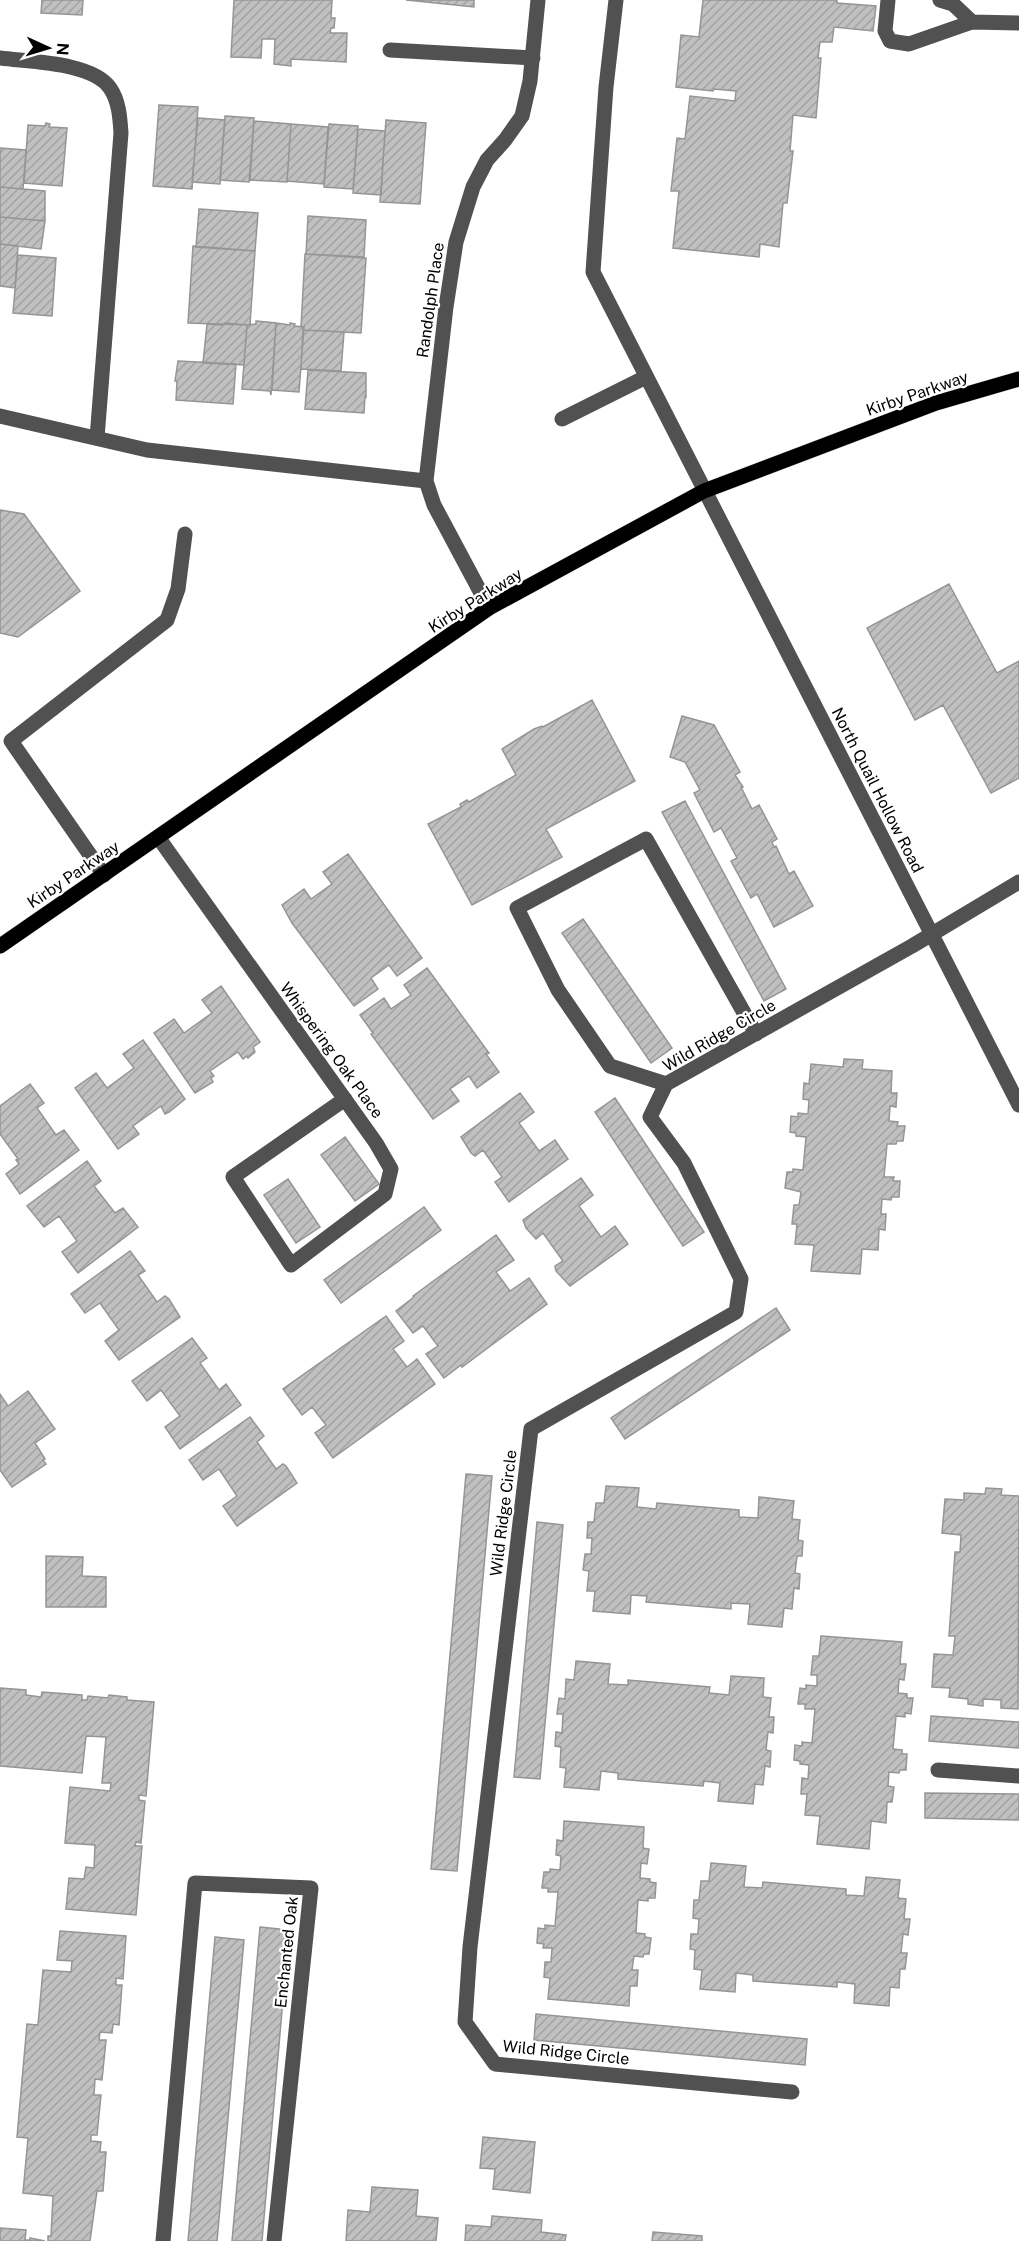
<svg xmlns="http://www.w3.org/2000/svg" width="1019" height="2241" viewBox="0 0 1019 2241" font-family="'Public Sans',sans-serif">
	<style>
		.building { fill: url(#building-hatch); stroke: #959595; stroke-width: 1.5 }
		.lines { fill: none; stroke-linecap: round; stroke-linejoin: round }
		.major-casing { stroke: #dbdbdb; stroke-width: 16 }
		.minor { stroke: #515151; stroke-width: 15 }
		.major { stroke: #000; stroke-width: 15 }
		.labels { text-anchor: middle; stroke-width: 4.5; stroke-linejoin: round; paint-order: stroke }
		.street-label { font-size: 16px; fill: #000; stroke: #fff }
	</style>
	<defs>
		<pattern id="building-hatch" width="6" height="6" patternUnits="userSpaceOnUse" patternTransform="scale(1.5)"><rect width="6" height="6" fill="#c0c0c0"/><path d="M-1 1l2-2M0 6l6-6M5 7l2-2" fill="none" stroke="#a3a3a3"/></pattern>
	</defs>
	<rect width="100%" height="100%" fill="#fff"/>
	<!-- building -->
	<path class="building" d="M42,0H83L82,15L41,13Z
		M234,0H332L331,18H335L334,28H331L330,33H347L346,62L291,59V66L274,64L275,39H262L261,58L231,57Z
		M406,0H474V7Z
		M703,0H837V3L876,6L873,31L834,27L832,42H820L818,58H821L816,118L793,115L790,151H793L787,203H783L779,247L760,244L759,257L673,248L679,191H671L677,138L685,139L690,96L735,101L736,91L714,89L713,91L676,87L681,35L699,37Z
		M159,105L198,107L192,189L153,186Z
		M225,116L254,118L249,182L220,180Z
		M198,118L225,120L220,184L192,182Z
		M386,120L426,123L420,204L380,202Z
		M254,121L291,124L287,182L250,180Z
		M46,123L50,124L49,127L67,128L62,186L24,183L28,125L45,126Z
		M291,124L328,127L324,184L287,181Z
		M329,124L358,126L353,189L324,187Z
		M358,129L385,131L381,195L353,193Z
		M0,148L26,150L23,189L0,187Z
		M0,187L45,191V221L0,217Z
		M199,209L258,213L255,251L196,247Z
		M308,216L366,220L364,257L306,254Z
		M0,217L45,221L41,249L0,244Z
		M0,244L18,246L15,288L0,286Z
		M193,246L255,251L250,325L188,323Z
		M305,254L366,258L361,333L303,330L304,327H301Z
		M18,255L56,258L52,316L13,313Z
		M256,321L276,323L271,395L270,391L242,389L247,325L256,324Z
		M225,323L247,325L244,365L203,363L207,324L223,325Z
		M276,323L290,325V323L295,324L294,326L304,327L299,392L272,390Z
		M303,330L344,332L341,371L301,369Z
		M178,361L236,364L233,404L176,400L177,381H175Z
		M308,370L366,373V397L365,396L364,413L305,409Z
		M0,510L24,514L80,591L18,637L0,633Z
		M949,584L997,673L1019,661V778L991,793L943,705L915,720L867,628Z
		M592,700L635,781L546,829L562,857L472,905L428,824L461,807L460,804L467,800L469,802L516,775L502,749L534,729L542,726L543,727Z
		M682,716L714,725L740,772L735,775L743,787H741L752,809L759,805L777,839L772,842L774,847L776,846L789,874L794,871L813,906L774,927L757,894L751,898L731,861L737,858L721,828L714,832L694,793L700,790L685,762L670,757Z
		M685,801L786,989L764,1001L662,812Z
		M348,854L422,958L397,976L389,965L371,978L378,989L354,1006L292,923L282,905L304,889L311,899L332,884L323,872Z
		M583,919L672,1048L651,1063L562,933Z
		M427,968L489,1053L486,1054L499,1072L477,1088L469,1076L450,1089L459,1101L433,1119L371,1034L373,1033L360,1015L384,998L391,1009L411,995L404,985Z
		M221,986L260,1042L253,1047L255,1052L248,1058L247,1056L243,1059L238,1052L210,1071L214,1076L211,1078L213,1082L195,1093L154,1033L174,1019L184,1033L212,1013L202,1000Z
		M143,1040L185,1099L169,1112L165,1114L161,1106L133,1126L139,1134L118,1149L75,1088L96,1073L107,1088L134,1068L123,1054Z
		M844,1059L863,1060L862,1069L892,1071L891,1093H897L896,1107L890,1106L889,1121L898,1122L897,1126H905L903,1141H897L896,1144H887L884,1177H894L893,1181H900L899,1197H892L891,1200L882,1199L881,1214H886L885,1230L879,1229L878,1250L862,1249L860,1274L811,1271L814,1245L795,1244L797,1224H792L794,1205H799L801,1192L785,1188L787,1172H793V1169L803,1170L806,1137L796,1136V1133L790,1132L791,1116L798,1117V1113L808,1114L809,1100L803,1099L804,1083L809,1084L811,1064L843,1067Z
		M30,1084L44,1103L37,1108L56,1135L64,1130L79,1150L20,1194L6,1174L19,1164L16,1160L18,1159L0,1134V1106Z
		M520,1093L534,1112L519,1123L539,1151L555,1140L568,1159L509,1202L495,1182L502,1177L483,1150L475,1156L471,1153L461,1137Z
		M615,1098L704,1232L683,1246L595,1112Z
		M345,1137L379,1184L355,1201L321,1155Z
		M87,1161L101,1181L94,1186L115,1213L123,1208L138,1227L78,1273L62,1252L77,1241L59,1216L44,1227L27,1206Z
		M581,1178L593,1195L579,1206L601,1237L615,1226L628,1244L570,1286L556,1271L555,1266L563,1261L543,1233L536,1239L526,1228L523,1220Z
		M288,1179L320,1227L296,1243L264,1195Z
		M424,1207L441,1230L341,1303L324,1280Z
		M496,1235L514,1260L496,1272L510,1291L529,1278L547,1304L462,1367L461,1365L444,1378L426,1354L438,1346L423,1326L413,1333L396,1311L414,1297L413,1296Z
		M130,1251L145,1271L138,1275L157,1302L165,1296L169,1299L180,1317L119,1360L105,1341L119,1330L100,1303L85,1313L71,1294Z
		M776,1308L790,1330L625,1439L611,1418Z
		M386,1316L404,1341L393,1349L407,1367L417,1359L435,1384L333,1458L315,1433L326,1425L312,1407L302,1415L283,1389Z
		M192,1338L207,1358L200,1363L219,1390L226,1384L241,1405L180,1449L165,1427L180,1416L161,1390L147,1401L132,1381Z
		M28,1391L55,1429L35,1443L45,1459L43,1460L46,1464L12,1487L0,1470V1394L8,1406Z
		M250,1417L264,1436L257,1442L276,1469L283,1464L286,1466L297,1483L237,1526L223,1506L237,1496L219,1469L203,1480L189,1460Z
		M466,1474L492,1476L457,1871L431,1869Z
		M606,1486L639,1488L637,1507L656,1509L657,1503L739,1510V1517L758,1518L759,1497L794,1501L792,1519L800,1520L798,1540L803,1541L802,1556H797L795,1573L800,1574L799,1589L794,1588L792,1609L784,1608L782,1627L748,1624L750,1604L731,1603V1609L646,1602L647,1596L631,1595L630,1614L593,1611L595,1591H587L589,1571L583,1570L585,1554H591L592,1538H587L588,1522H594L596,1503H604Z
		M986,1488L1002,1489L1001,1495L1019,1496L1018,1709L1001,1708V1700L983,1699V1706L968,1704V1699L949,1697L950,1688L932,1687L934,1654L953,1655L955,1636H949L955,1552H960L961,1535L942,1533L945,1499L964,1500V1493L985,1494Z
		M537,1522L563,1525L540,1779L514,1777Z
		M46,1556L83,1557L82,1576L106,1577V1607H46Z
		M821,1636L902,1642L900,1664H906L904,1680L899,1679L898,1693L907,1694V1698H913L911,1714L905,1713V1717L896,1716L893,1749L902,1750V1754H907L906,1770H900L899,1773L889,1772L888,1786L894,1787L892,1802H887L886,1823L871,1821L869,1849L817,1844L820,1816L805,1815L807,1794H801L802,1778L808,1779L809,1765L800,1764V1761L794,1760L795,1745L802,1746V1742L812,1743L815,1709H805V1704H798L800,1688L806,1689V1685L817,1686V1675H811L813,1656H819Z
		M576,1661L610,1664L608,1684L628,1685V1680L710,1687L709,1693L729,1695L731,1676L764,1678L763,1697L771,1698L769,1717H774L773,1733L768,1732L766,1750L771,1751L770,1767L765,1766L763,1785L755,1784L753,1804L718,1801L720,1783L704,1781L703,1786L618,1779V1773L601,1771L599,1790L564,1787L566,1768L560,1767L561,1747L555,1746L556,1732L562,1733L563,1714H557L559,1698L565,1699L566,1679L574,1680Z
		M0,1688L26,1690V1695L41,1697L42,1692L82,1695V1700H87L88,1696L108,1698L109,1695L127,1697V1700L154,1702L146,1796L139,1795V1800L145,1801L141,1843L136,1842L135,1846H142L136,1915L66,1909L69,1878L84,1879L86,1867L94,1868L95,1845L65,1843L70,1787L110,1791L111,1783H102L106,1737L86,1736L82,1773L0,1766Z
		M931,1716L1019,1722V1748L929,1741Z
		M925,1793L1019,1794V1820L925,1818Z
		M564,1821L644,1827L643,1848L649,1849L647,1864L641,1863L640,1878L650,1879V1882L656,1883L655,1898H648V1901L638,1900L636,1933L645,1934V1937L651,1938L649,1954H644L643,1957L634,1956L632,1970H638L637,1986H630L629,2006L548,1999L550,1978L544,1977L545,1962H551L552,1948H543L544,1944L537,1943L538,1928L545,1929V1925L555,1926L558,1892H548V1888H542L544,1872H550V1869L560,1870L561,1856L556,1855L557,1840L563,1841Z
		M711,1863L746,1866L744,1887L762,1888L763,1882L846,1889V1895L864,1896L866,1877L900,1880L898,1898L906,1899L904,1919H910L908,1935L903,1934L901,1953H907L905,1969H900L899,1988L890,1987L889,2006L854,2003L855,1984L837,1982V1987L753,1981V1975L736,1973L735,1992L700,1989L702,1970L694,1969L695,1950L690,1949L691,1934H698L699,1919L693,1918L694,1900H699L701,1881H709Z
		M260,1927L289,1930L262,2241H232Z
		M60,1931L126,1936L123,1979L116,1978V1985H122L119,2025L113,2024L112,2033L100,2032L99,2040H106L102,2080L95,2079L94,2095H101L97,2135H91V2141L101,2142L100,2152H106L103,2191H97L90,2241H48V2236H51L53,2196L23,2193L28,2138L17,2137L27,2024L38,2025L43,1970L71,1972L72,1961L57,1960Z
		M215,1937L244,1940L217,2241H188Z
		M536,2014L807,2039L805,2065L534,2040Z
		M483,2137L535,2142L530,2193L493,2189L495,2169L480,2168Z
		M372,2187L418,2190L416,2216L438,2218L436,2241H346L348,2210L370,2212Z
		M492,2216L542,2220L541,2232L566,2235L565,2241H465L466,2225L491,2227Z
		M0,2228L26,2230L25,2240H30V2238L45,2241H0Z
		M653,2232L702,2236V2241H652Z"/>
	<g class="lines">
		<defs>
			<path id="major" d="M0,946L489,608L704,491L936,403L1019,379"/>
		</defs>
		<!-- major casing -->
		<use href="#major" class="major-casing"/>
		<!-- minor -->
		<path class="minor" d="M616,0L606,87L593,272L1019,1105
			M888,0L885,31L890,41L909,44L972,22L1019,23
			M940,0L953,4L972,22
			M390,50L533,58
			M0,58C29,62 92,62 110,88C119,101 120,118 121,133L97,438
			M0,416L147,450L426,481
			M562,419L646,377
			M489,608L434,505L426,481L446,307L456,242L473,187L487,160L505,140L522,116L530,81L538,0
			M158,837L376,1143L391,1169L385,1194L291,1265L233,1177L345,1099
			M104,875L11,741L167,620L178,589L185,534
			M666,1084L610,1066L558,990L517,908L646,839L756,1034
			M938,1770L1019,1776
			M792,2092L495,2064L465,2022L470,1947L531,1429L736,1312L741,1279L684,1163L650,1117L666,1084L912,946L1019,882
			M163,2241L195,1883L311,1888L274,2241"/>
		<!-- major -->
		<use href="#major" class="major"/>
	</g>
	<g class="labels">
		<!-- street labels -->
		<g class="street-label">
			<text transform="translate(430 300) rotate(-82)" y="6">Randolph Place</text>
			<text transform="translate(917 393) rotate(-19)" y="6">Kirby Parkway</text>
			<text transform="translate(475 600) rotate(-32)" y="6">Kirby Parkway</text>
			<text transform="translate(878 790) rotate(63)" y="6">North Quail Hollow Road</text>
			<text transform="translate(73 874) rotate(-34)" y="6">Kirby Parkway</text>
			<text transform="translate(719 1035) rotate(-30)" y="6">Wild Ridge Circle</text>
			<text transform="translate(332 1050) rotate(54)" y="6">Whispering Oak Place</text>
			<text transform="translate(503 1513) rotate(-83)" y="6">Wild Ridge Circle</text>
			<text transform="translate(286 1952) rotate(-84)" y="6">Enchanted Oak</text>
			<text transform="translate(566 2052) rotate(6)" y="6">Wild Ridge Circle</text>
		</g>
	</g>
	<!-- north arrow -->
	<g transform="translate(48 48) rotate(94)" stroke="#ffffff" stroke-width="4.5" paint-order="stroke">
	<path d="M0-4.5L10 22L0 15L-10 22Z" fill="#000000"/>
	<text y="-9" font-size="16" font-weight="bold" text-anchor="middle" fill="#000000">N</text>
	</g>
</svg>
